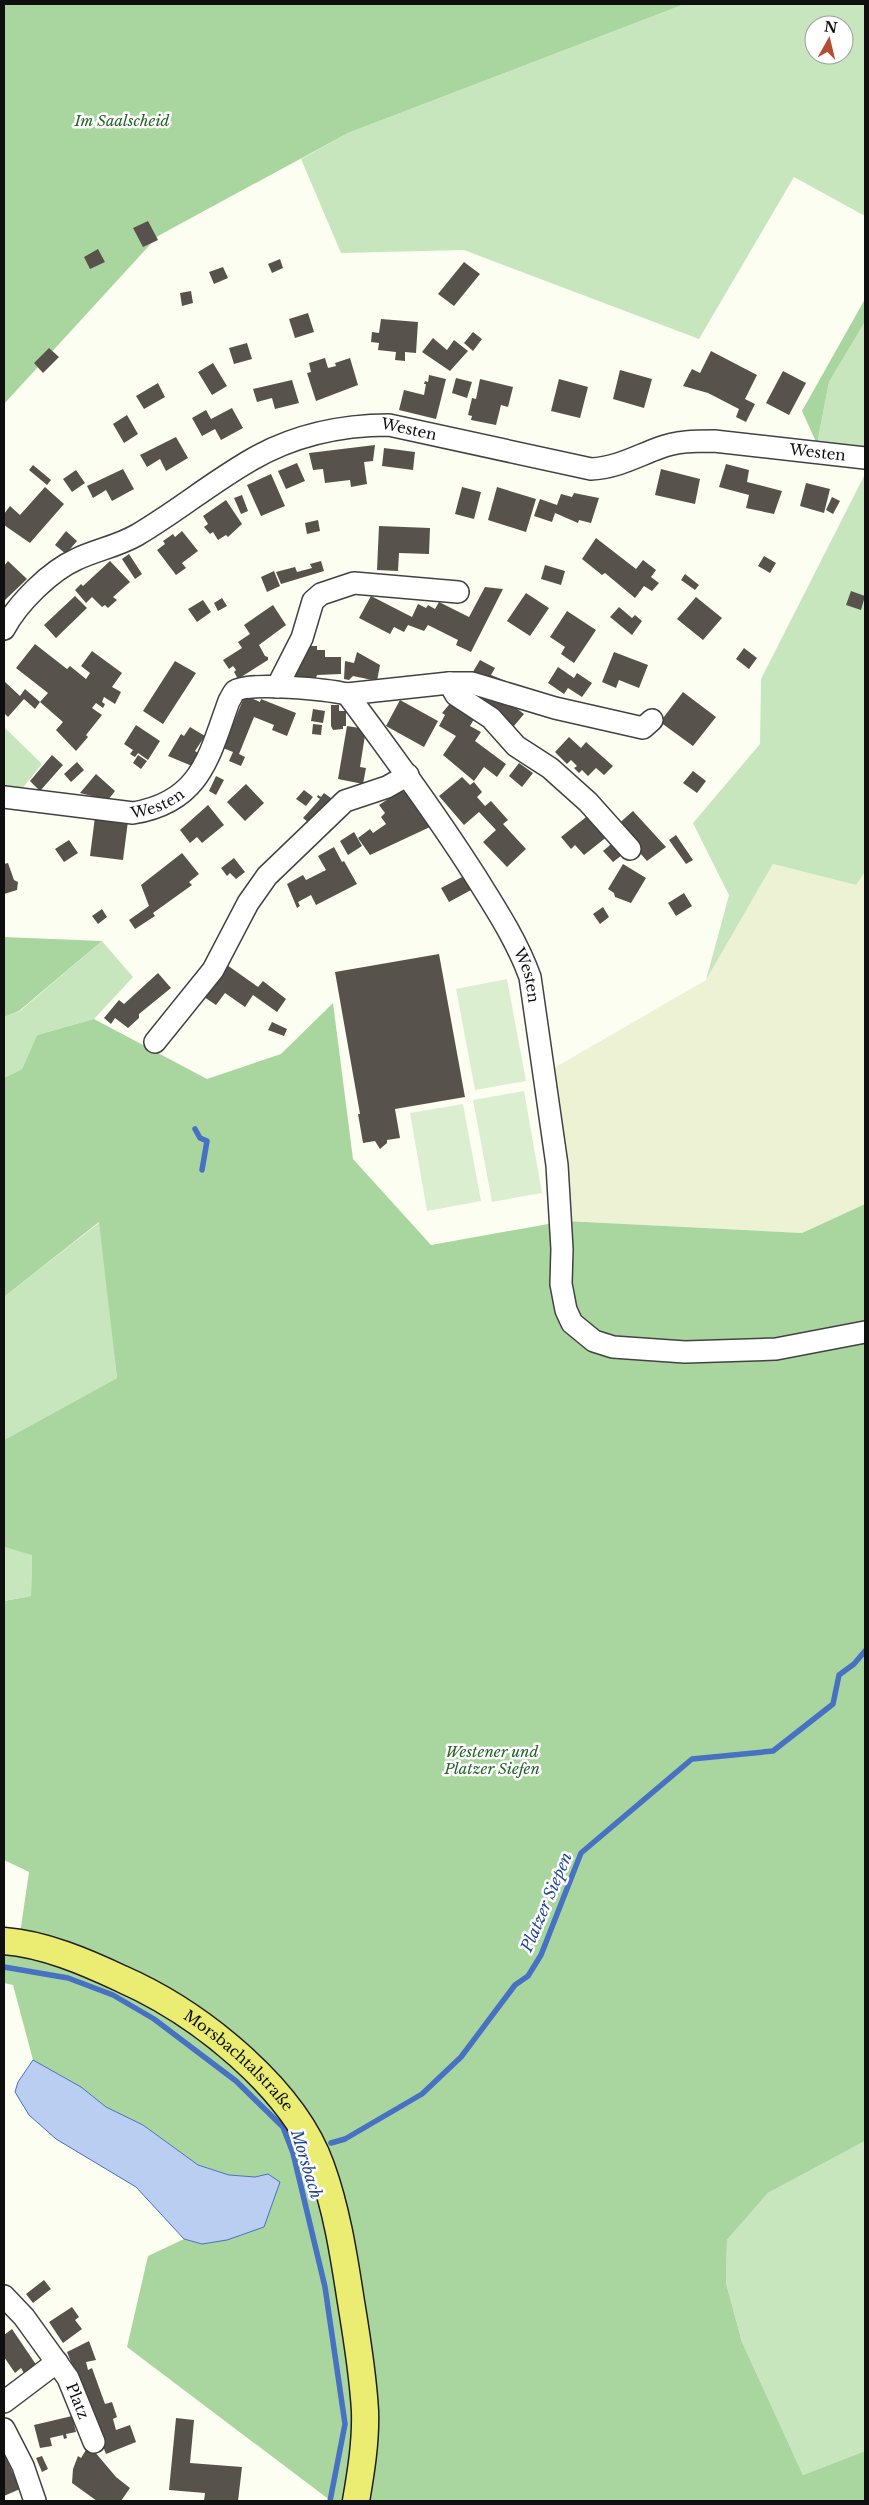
<svg xmlns="http://www.w3.org/2000/svg" width="869" height="2505" viewBox="0 0 869 2505" font-family="'Libre Baskerville',serif">
	<style>
		.farmland { fill: #edf2d4 }
		.green { fill: #c8e6be; fill-rule: evenodd }
		.forest { fill: #a9d69e }
		.pitch { fill: #dbeecf }
		.water { fill: #bacef1; stroke: #4771c3 }
		.lines { fill: none; stroke-linecap: round; stroke-linejoin: round }
		.stream { stroke: #4771c3; stroke-width: 5.5 }
		.building { fill: #57534c }
		.minor-casing { stroke: #424242; stroke-width: 24 }
		.major-casing { stroke: #202020; stroke-width: 29 }
		.minor { stroke: #fff; stroke-width: 21 }
		.major { stroke: #ebed73; stroke-width: 26 }
		.labels { text-anchor: middle; stroke-width: 5; stroke-linejoin: round; paint-order: stroke }
		.park-label { font-size: 15px; font-style: italic; fill: #246227; stroke: #fff }
		.street-label { font-size: 15px; fill: #0f0f0f; stroke: #fff }
		.water-label { font-size: 16px; font-style: italic; fill: #224597; stroke: #fff }
	</style>
	<rect width="100%" height="100%" fill="#fdfef2"/>
	<!-- farmland -->
	<path class="farmland" d="M773,864L856,885L865,872V1204L802,1233L565,1221L554,1068L706,980Z"/>
	<!-- green -->
	<path class="green" d="M685,4H865V216L794,177L699,339L464,250L341,253L301,159L348,133ZM814,25H844V55H814Z
		M865,322V449L817,444L829,382Z
		M865,474V872L856,885L773,864L706,980L729,895L693,823L760,744L761,679Z
		M4,727L42,764L21,790L4,788Z
		M102,941L133,977L94,1019L37,1035L22,1069L4,1078V1017L20,1011Z
		M100,1222L117,1378L4,1440V1297Z
		M4,1547L32,1554L31,1596L4,1601Z
		M865,2141V2451L803,2475L742,2342L726,2283L727,2240L768,2193Z"/>
	<!-- forest -->
	<path class="forest" d="M4,4H685L348,133L158,236L4,404Z
		M865,299V322L829,382L817,444L802,411Z
		M4,937L102,941L19,1011L4,1017Z
		M333,1003L353,1159L431,1245L565,1221L802,1233L865,1204V2141L768,2193L727,2240L726,2283L742,2342L803,2475L865,2451V2501H331L127,2347L148,2256L184,2239L202,2244L268,2174L255,2177L229,2175L198,2165L143,2125L106,2107L81,2087L33,2060L13,1985L4,1983V1954H17L29,1872L4,1860V1601L31,1596L32,1555L4,1547V1440L117,1378L99,1222L4,1297V1078L22,1069L37,1035L94,1019L207,1079L281,1054Z"/>
	<!-- pitch -->
	<path class="pitch" d="M507,979L526,1081L475,1090L456,989Z
		M524,1091L542,1193L492,1202L473,1100Z
		M463,1104L481,1201L427,1211L410,1113Z"/>
	<!-- water -->
	<path class="water" d="M33,2060L81,2087L106,2107L143,2125L198,2165L229,2175L255,2177L268,2174L280,2182L264,2227L227,2240L202,2244L184,2239L136,2187L56,2139L29,2115L15,2092L18,2082Z"/>
	<g class="lines">
		<!-- stream -->
		<path class="stream" d="M195,1129L200,1138L207,1141L202,1170
			M4,1967L68,1978L113,1995L154,2019L236,2081L283,2127L293,2153L325,2287L345,2424L330,2501
			M331,2143L345,2139L422,2094L461,2057L515,1985L528,1976L541,1955L581,1853L692,1759L773,1751L833,1704L839,1675L854,1664L865,1651"/>
	</g>
	<!-- building -->
	<path class="building" d="M148,221L158,240L143,247L133,228Z
		M98,249L105,262L90,269L84,257Z
		M280,259L283,268L272,273L268,264Z
		M464,262L480,274L454,306L438,294Z
		M223,267L228,278L214,284L209,272Z
		M191,291L193,303L182,306L180,293Z
		M308,313L314,332L295,338L289,319Z
		M381,319L418,322L416,353L405,352V361L395,360L396,352L378,350L379,343L371,342L372,332L379,333Z
		M473,332L482,339L473,351L464,343Z
		M433,338L447,350L454,340L468,351L450,371L422,352Z
		M247,343L252,359L234,364L229,348Z
		M49,348L59,357L43,373L34,363Z
		M711,351L757,375L745,399L755,404L746,422L736,417L739,409L708,393L683,386L692,369L700,373Z
		M325,358L328,368L336,366L335,363L350,358L358,385L316,401L307,373L311,372L309,363Z
		M213,363L227,386L212,395L198,372Z
		M620,370L652,379L644,408L613,399Z
		M783,371L806,383L789,415L766,403Z
		M429,375L446,379L436,419L399,410L404,390L424,395L426,384H424L425,381L428,382Z
		M456,378L472,382L467,398L452,393Z
		M480,379L513,387L508,407L501,405L496,425L471,420L472,416L468,415L472,398L476,399Z
		M559,379L588,387L580,418L551,411Z
		M292,380L299,403L275,409L272,398L257,402L253,389Z
		M158,383L165,397L144,409L136,396Z
		M232,408L243,428L221,440L215,429L202,436L192,418L206,410L211,419Z
		M127,415L138,434L124,443L113,424Z
		M176,437L188,458L166,471L160,459L147,467L140,455Z
		M375,445L373,461L364,462L367,484L351,487L350,480L325,483L323,469L313,470L309,453Z
		M384,448L415,452L413,470L382,466Z
		M297,463L305,481L286,489L278,471Z
		M726,464L749,470L747,482L782,491L774,514L746,508L749,495L719,487Z
		M33,465L51,480L47,485L29,470Z
		M123,469L134,489L112,501L106,490L93,498L87,486Z
		M661,469L700,479L695,504L655,495Z
		M76,470L85,483L72,492L63,479Z
		M271,474L285,506L261,516L247,485Z
		M806,483L830,489L824,513L800,506Z
		M45,487L64,504L30,543L4,525V514L10,506L20,515Z
		M462,487L481,492L474,519L455,514Z
		M497,487L536,499L526,532L488,520Z
		M574,493L599,498L591,523L579,520L578,523L555,513L552,522L534,516L540,499L557,505L561,494L572,497Z
		M242,495L248,511L241,514L234,498Z
		M832,497L840,501L833,514L826,510Z
		M226,500L242,524L228,537L226,535L218,540L213,532L210,534L204,527L208,524L203,516Z
		M318,520L320,531L307,534L305,523Z
		M379,526L430,528L429,554L399,553L398,571L377,570Z
		M66,531L77,541L66,554L55,545Z
		M182,531L198,551L182,563L186,568L176,575L157,550L165,544L163,541L173,534L175,537Z
		M596,538L636,569L643,560L656,570L651,577L659,583L652,591L644,586L635,598L605,573L602,575L582,559Z
		M129,554L142,574L135,579L122,559Z
		M764,556L776,563L770,573L758,566Z
		M8,561L27,579L5,600L4,566Z
		M110,561L130,582L113,597L117,600L108,608L105,605L102,607L92,597L86,603L75,590L81,584L83,586Z
		M321,561L324,571L281,584L276,572L295,567L297,572L312,568L310,564Z
		M545,565L565,571L561,585L541,579Z
		M274,571L280,586L267,592L261,577Z
		M685,574L699,585L695,590L681,580Z
		M485,587L503,589L471,652L456,645L458,640L428,625L424,631L408,625L404,632L394,627L390,634L359,618L371,596L412,617L418,604L426,608L428,605L435,609L439,602L469,617Z
		M851,591L865,596L861,610L846,605Z
		M526,593L549,608L530,636L507,621Z
		M75,596L87,608L56,638L44,625Z
		M696,597L722,618L703,640L677,619Z
		M222,598L227,606L218,611L214,603Z
		M203,600L211,612L197,622L188,609Z
		M273,605L286,625L259,645L265,656L268,657V660L238,679L234,672L236,670L233,666L229,669L223,660L242,648L238,642L250,634L244,625Z
		M619,607L632,618L635,615L642,621L632,635L610,617Z
		M567,611L596,630L574,663L561,654L565,647L550,637Z
		M35,644L67,669L70,666L86,679L90,673L81,666L92,651L122,673L112,687L121,692L115,704L104,697L102,702L105,704L103,708L96,703L92,708L102,715L86,735L88,737L76,751L56,730L63,722L40,702L48,693L16,668Z
		M307,646H317V650H325V657H341V674L317,675L316,678L289,677L298,657H306Z
		M744,648L757,658L749,669L736,659Z
		M357,652L380,665L377,681L353,676L349,680L344,679L345,661L354,663Z
		M614,652L648,665L639,688L619,680L616,688L602,682Z
		M480,660L495,668L491,675L506,681L503,687L471,675Z
		M175,661L196,673L163,724L143,711Z
		M558,667L574,678L577,673L592,683L582,697L568,688L564,694L548,683Z
		M4,681L20,696L25,689L40,702L35,709L24,699L8,717L4,713Z
		M683,692L716,717L693,746L660,722Z
		M487,694L511,704L524,714L514,726L481,702Z
		M245,695L260,702L261,699L296,713L287,736L272,730L274,725L254,717L239,754L245,757L241,766L229,761L233,752L223,748Z
		M400,700L438,721L424,747L386,726Z
		M453,700L477,714L470,726L481,732L475,741L506,764L497,777L484,767L474,781L443,755L456,736L439,726L445,715L442,713Z
		M331,705H339V711H346V726H343V729L333,730L331,726Z
		M313,709L325,711L323,723L311,721Z
		M313,724L322,725L321,735L312,734Z
		M136,725L160,741L148,760L138,753L135,757L130,754L133,750L124,744Z
		M347,726L366,729L360,767L366,768L363,784L338,779Z
		M190,727L205,736L195,751L198,753L192,766L168,756L181,734L184,736Z
		M569,737L581,748L586,742L613,766L604,775L596,768L588,776L582,770L579,773L574,768L577,766L571,760L567,764L555,752Z
		M52,755L63,765L40,791L30,781Z
		M138,755L147,761L141,769L133,763Z
		M77,762L84,770L71,782L64,774Z
		M519,763L533,773L522,787L509,776Z
		M693,771L706,781L697,793L683,783Z
		M96,774L115,791L108,800L80,793Z
		M216,776L224,780L216,795L209,791Z
		M462,777L470,785L474,782L482,792L477,797L485,806L491,801L508,820L503,824L526,849L507,867L483,842L496,830L479,812L464,825L439,796Z
		M246,784L264,803L245,821L227,802Z
		M304,790L313,797L306,806L296,799Z
		M400,791L405,792L430,827L370,855L358,838L370,829L373,833L386,824L381,817L385,813L379,805Z
		M324,793L335,801L313,826L303,818L320,799L317,797L318,795L321,797Z
		M208,805L224,825L202,843L197,837L190,843L180,830Z
		M633,811L666,847L647,861L616,826Z
		M590,814L608,836L584,855L575,845L571,849L561,837Z
		M95,817L128,821L123,860L90,856Z
		M354,832L362,846L348,855L340,841Z
		M676,835L693,860L686,864L669,840Z
		M69,840L78,853L64,862L55,849Z
		M616,840L626,852L613,862L603,851Z
		M334,847L342,862L344,861L357,884L316,905L311,895L298,902L300,906L297,908L287,884L303,875L306,880L326,870L318,856Z
		M182,853L199,874L189,882L192,885L153,913L155,916L135,929L129,920L149,906L141,885Z
		M234,858L245,872L236,879L230,873L227,876L221,868Z
		M8,863L14,880L18,882L17,890L4,894V864Z
		M623,864L646,878L631,903L615,897L614,893L608,889Z
		M464,876L471,890L449,902L441,888Z
		M684,893L692,906L676,916L668,903Z
		M603,907L609,917L600,924L593,914Z
		M102,909L107,917L98,924L92,916Z
		M439,954L465,1097L395,1109L400,1138L387,1140V1143L380,1149L375,1141L363,1143L358,1114H360L335,972Z
		M227,965L258,987L263,981L286,999L277,1012L253,995L245,1007L225,993L216,1005L204,997Z
		M158,973L171,988L139,1014V1018L128,1028L115,1018L111,1024L104,1018L119,1000L124,1004Z
		M272,1022L287,1029L284,1036L268,1030Z
		M44,2280L51,2289L33,2303L26,2294Z
		M72,2307L79,2317L75,2320L82,2329L63,2343L49,2322Z
		M12,2329L37,2366L25,2375L21,2368L15,2373L4,2357V2335Z
		M89,2341L96,2360L86,2362L88,2370L92,2368L105,2404L112,2402L117,2417L113,2419L116,2430L130,2425L136,2442L106,2454L67,2352Z
		M72,2416L76,2432L66,2434L67,2438L64,2439L63,2435L50,2438L52,2446L40,2448L34,2425Z
		M176,2418L194,2420L190,2463L242,2467L238,2501H204L205,2493L169,2490Z
		M89,2445L116,2477L130,2488L121,2501H97L72,2483L73,2469L78,2456L81,2458Z
		M4,2453L20,2489L4,2496Z
		M42,2456L48,2469L42,2472L36,2458Z"/>
	<g class="lines">
		<defs>
			<g id="minor">
				<path id="s1" d="M4,629C18,603 50,571 77,559C96,550 118,546 137,535C176,512 211,483 251,460C292,436 341,425 389,425L591,469C616,468 637,456 659,448C677,441 695,441 714,441L865,458"/>
				<path d="M449,683H472L555,708L643,728L652,720"/>
				<path d="M277,687L302,638L313,601L321,594L354,583L458,592"/>
				<path d="M347,694L449,683L456,695L491,718L516,746L550,768L588,802L630,849"/>
				<path id="s2" d="M4,797L133,813C201,802 209,756 229,701C231,698 233,693 235,691C248,681 329,690 347,694C392,754 436,814 476,877C496,909 517,941 530,977L557,1165L562,1249L561,1284L566,1310L572,1323L594,1341L613,1347L685,1352L776,1349L865,1332"/>
				<path d="M155,1042L213,970L248,903L267,876L345,801L387,787L408,775"/>
				<path id="s3" d="M4,2296L24,2317L68,2378L94,2442"/>
				<path d="M4,2402L57,2362"/>
				<path d="M4,2429L23,2466L35,2501"/>
			</g>
			<g id="major">
				<path id="s4" d="M4,1941C44,1944 86,1962 122,1979C197,2012 293,2087 321,2166C337,2210 344,2257 351,2302C357,2338 363,2375 365,2411C366,2441 361,2472 356,2501"/>
			</g>
		</defs>
		<!-- minor casing -->
		<use href="#minor" class="minor-casing"/>
		<!-- major casing -->
		<use href="#major" class="major-casing"/>
		<!-- minor -->
		<use href="#minor" class="minor"/>
		<!-- major -->
		<use href="#major" class="major"/>
	</g>
	<g class="labels">
		<!-- park labels -->
		<g class="park-label">
			<text x="122" y="126">Im Saalscheid</text>
			<text x="492" y="1757">Westener und<tspan x="492" dy="17">Platzer Siefen</tspan></text>
		</g>
		<!-- street labels -->
		<g class="street-label">
			<text dy="5" stroke="none"><textPath href="#s1" startOffset="468">Westen</textPath></text>
			<text dy="5" stroke="none"><textPath href="#s1" startOffset="886">Westen</textPath></text>
			<text dy="5" stroke="none"><textPath href="#s2" startOffset="156">Westen</textPath></text>
			<text dy="5" stroke="none"><textPath href="#s2" startOffset="748">Westen</textPath></text>
			<text dy="5" stroke="none"><textPath href="#s4" startOffset="268">Morsbachtalstraße</textPath></text>
			<text dy="5" stroke="none"><textPath href="#s3" startOffset="129">Platz</textPath></text>
		</g>
		<!-- water labels -->
		<g class="water-label">
			<text transform="translate(546 1902) rotate(-67)" y="6">Platzer Siepen</text>
			<text transform="translate(307 2164) rotate(73)" y="6">Morsbach</text>
		</g>
	</g>
	<!-- border -->
	<rect width="869" height="2505" fill="none" stroke="#0f0f0f" stroke-width="10"/>
	<!-- north arrow -->
	<g transform="translate(829 40) rotate(8)"><circle r="24" fill="#ffffff" stroke="#9f9f9f"/>
	<path d="M0-4L9 19L0 12L-9 19Z" fill="#b44e32"/>
	<text y="-8" font-size="14" font-weight="bold" text-anchor="middle" fill="#0f0f0f">N</text>
	</g>
</svg>
